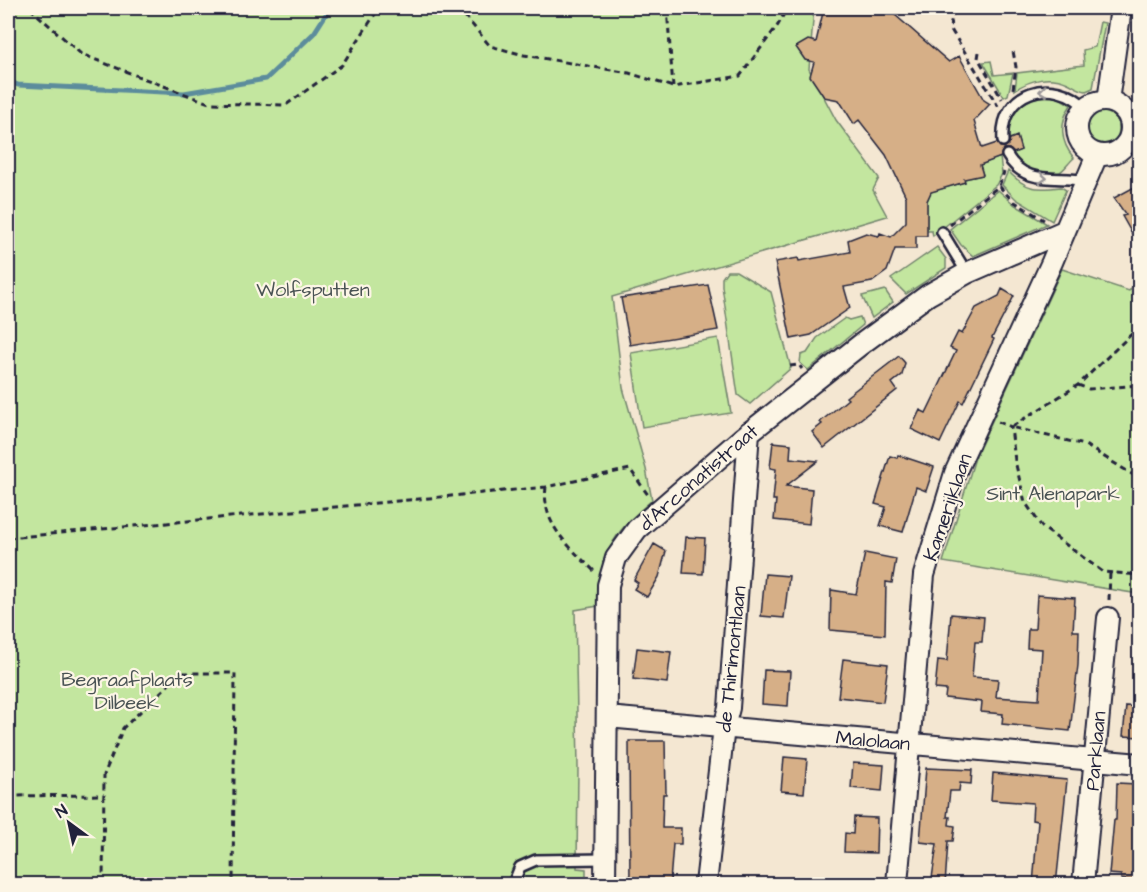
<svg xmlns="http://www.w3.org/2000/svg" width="1147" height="892" viewBox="0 0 1147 892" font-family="'Architects Daughter',sans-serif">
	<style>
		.green { fill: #c3e69f; stroke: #72846d; stroke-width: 1.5 }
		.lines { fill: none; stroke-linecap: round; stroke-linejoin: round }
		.stream { stroke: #5c8c9c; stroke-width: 5 }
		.building { fill: #d6af87; stroke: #22223b; stroke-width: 1.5 }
		.service-casing { stroke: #22223b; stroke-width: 14 }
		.minor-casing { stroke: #22223b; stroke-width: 24 }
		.path { stroke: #22223b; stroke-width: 3; stroke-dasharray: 6 4.5; stroke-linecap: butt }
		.service { stroke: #fcf5e5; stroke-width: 9 }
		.minor { stroke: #fcf5e5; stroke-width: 20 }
		.oneway { stroke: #9a9698 }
		.labels { text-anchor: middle; stroke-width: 4.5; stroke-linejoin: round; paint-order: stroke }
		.park-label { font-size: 20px; fill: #4a5354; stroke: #fcf5e5 }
		.street-label { font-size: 20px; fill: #22223b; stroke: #fcf5e5 }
	</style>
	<rect width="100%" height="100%" fill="#f4e7d2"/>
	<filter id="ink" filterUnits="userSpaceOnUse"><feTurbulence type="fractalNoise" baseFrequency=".0167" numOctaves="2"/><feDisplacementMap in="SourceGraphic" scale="12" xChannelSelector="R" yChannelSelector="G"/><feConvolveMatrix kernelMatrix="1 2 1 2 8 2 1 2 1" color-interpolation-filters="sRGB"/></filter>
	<g filter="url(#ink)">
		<!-- green -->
		<path class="green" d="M8,8H814L809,69L836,120L879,178L873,190L887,216L612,297L623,388L646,469L652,500C608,538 604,550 598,606L575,610L578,767L577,868L586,869V884H8Z
			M1100,22L1105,23L1093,88L1086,91C1079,90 1074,86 1068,83C1050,75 1031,79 1015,90L1017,73L1084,65L1083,50L1095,47Z
			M991,61L994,75L1013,73L1008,95L1004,97L983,62Z
			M1048,95L1058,97L1071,105C1059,122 1060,142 1074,158C1069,162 1065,169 1060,172C1043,181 1021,167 1012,153L1021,150L1017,137L1008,139C1007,113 1022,98 1048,95Z
			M1085 129a17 17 0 1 1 34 0a17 17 0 1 1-34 0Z
			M1000,157L1002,174L996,185L933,236L932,231H927V201L931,192L965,182L964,179L983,175L980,165Z
			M1008,171C1026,190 1036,190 1061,187L1066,190L1052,221L1016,199L1002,185Z
			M998,190L1015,205L1047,224L973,256L961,245L950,229Z
			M937,247L946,259V268L906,294L891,279Z
			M1062,269L1129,291L1139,279V594L943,562L975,458Z
			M727,271H736L771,292L791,368L750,404L738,395L722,286V278Z
			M885,290L893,302L872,318L862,296Z
			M860,317L863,325L808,370L800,363L801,355L807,353L817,338L845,318L849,320Z
			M718,338L731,413L642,427L631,353Z"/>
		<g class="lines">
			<!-- stream -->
			<path class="stream" d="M8,81L18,85L184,93L266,79L314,33L330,8"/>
		</g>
		<!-- building -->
		<path class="building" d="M824,8H887L949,62L959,56L984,100L990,104L974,121L982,148L997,143L1000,147H1005L1009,144L1010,139L1017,136L1021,150L1014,153L1009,149H1004L1001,157L980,165L983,175L964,179L965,182L931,192L927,201V236H916V249H895L887,271L872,282L844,287L850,308L811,335L791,339L775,262L798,258L799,261L850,252L848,240L866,233L879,236L880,233L891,237L906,222V197L886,155L859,120L854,124L839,100L824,97L810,76L814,62L805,60L796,47L808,40L816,42Z
			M1140,184V248L1122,216L1126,215L1114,198Z
			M708,285L718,330L630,345L621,298Z
			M1002,289L1014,296L992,338L994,339L963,403L960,401L940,443L911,429L920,410L926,413L956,351L950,348L958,332L962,334L976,308L999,296Z
			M899,356L905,363L902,375L892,383L897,390L824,448L812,432L822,424L820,422L848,399L846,397Z
			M773,442L791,444L790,458L818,461L786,486L812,489L809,524L774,520L776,500H773L776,469L770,468Z
			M898,455L934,467L926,491L916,487L903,532L880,526L886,507L875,504L890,456L897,458Z
			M686,537L705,538L703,574L683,573Z
			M654,544L666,551L659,577L647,597L634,589L638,583L634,580Z
			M865,553L896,559L892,583L886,582L885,635L830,630L831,590L856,594Z
			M765,574L789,576L784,618L761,616Z
			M1037,595L1075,598L1073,631H1079L1078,665L1070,731L1002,724L1003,714L981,712L982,702L945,698L946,690L935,689L938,660L947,661L951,614L984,617L982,642H975L972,677L998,679L996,697L1039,700L1042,649L1027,648L1028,629H1035Z
			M637,648L671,652L667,683L633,679Z
			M843,659L888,664L883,702L838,697Z
			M764,670L790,671L788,706L762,704Z
			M1126,706L1140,707V737L1123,736Z
			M629,741H665L666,794H663L662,828H681V844H673L670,882H660V885H630Z
			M784,757L807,759L804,793L781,791Z
			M853,763L884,765L882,791L851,788Z
			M926,768L972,770L971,784L960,783L959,791H950L947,817H950L949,825L955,826L953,841H948L945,885H931L937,844L920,842Z
			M993,773L1067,780L1056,885H1033L1038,821L1032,820L1033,803L991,800Z
			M1117,783L1137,784V788H1140V856L1137,881L1121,879V875L1109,874L1114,820H1116Z
			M854,817L877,818L876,853L844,852L845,833L853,834Z"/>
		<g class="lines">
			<defs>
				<path id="service" d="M1003,141C999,91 1053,74 1086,108
					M1007,155C1025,187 1057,175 1086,181
					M942,232L967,273
					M513,884L520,867L536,860L605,859"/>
				<path id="minor" d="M1077 128a27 27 0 1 1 54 0a27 27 0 1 1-54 0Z
					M1108,101L1121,8
					M607,717L1140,764
					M605,884L608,585L616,558L637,529L741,439L860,345L928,295L967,273L1064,231
					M706,884L724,727L729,708L749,432
					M897,884L924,575L955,473L1052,262L1097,155
					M1083,884L1108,618"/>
			</defs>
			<!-- service casing -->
			<use href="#service" class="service-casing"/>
			<!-- minor casing -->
			<use href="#minor" class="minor-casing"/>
			<!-- path -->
			<path class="path" d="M30,8L81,54L140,77L209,103L286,105L342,65L379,8
				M445,8L465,16L490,46L524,55L629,73L673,87L740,76L778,25L787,8
				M667,8L673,87
				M953,10L950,28L998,106
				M979,52L978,58L1002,99
				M1013,89L1016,67L1013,51
				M999,186L1013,201L1044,220
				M950,225L999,186L1004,172
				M1140,326L1078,385L1011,427L1085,445L1140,479
				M790,366L799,365L802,369
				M1078,385L1089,389L1140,385
				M998,422L1011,427L1015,461L1025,502L1042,527L1103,572L1140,575
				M546,487C541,525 570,547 594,571
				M8,538L546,487L630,469L648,495
				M1109,600L1110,572
				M8,604L9,796
				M8,796L104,795
				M103,884L104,775L123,728L181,673H235L233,884"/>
			<!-- service -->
			<use href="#service" class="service"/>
			<!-- minor -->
			<use href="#minor" class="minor"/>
		</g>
		<!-- one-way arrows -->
		<defs><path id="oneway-chevron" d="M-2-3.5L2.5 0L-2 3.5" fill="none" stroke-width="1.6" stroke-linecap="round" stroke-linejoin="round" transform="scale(1.5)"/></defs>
		<g class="oneway">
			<use href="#oneway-chevron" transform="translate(1043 91) rotate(173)"/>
			<use href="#oneway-chevron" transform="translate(1043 178) rotate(5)"/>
		</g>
	</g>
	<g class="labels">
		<!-- park labels -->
		<g class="park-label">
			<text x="313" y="296">Wolfsputten</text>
			<text x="1053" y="500">Sint Alenapark</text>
			<text x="127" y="686">Begraafplaats<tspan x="127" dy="23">Dilbeek</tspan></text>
		</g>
		<!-- street labels -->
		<g class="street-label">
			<text transform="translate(698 477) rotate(-41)" y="7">d'Arconatistraat</text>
			<text transform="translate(947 507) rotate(-71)" y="7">Kamerijklaan</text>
			<text transform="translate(731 659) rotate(-84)" y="7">de Thirimontlaan</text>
			<text transform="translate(873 740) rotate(5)" y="7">Malolaan</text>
			<text transform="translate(1095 751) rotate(-85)" y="7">Parklaan</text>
		</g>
	</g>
	<!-- margin -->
	<rect width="1147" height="892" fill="none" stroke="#fcf5e5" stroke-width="30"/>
	<rect x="15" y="15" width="1117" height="862" fill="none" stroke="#22223b" stroke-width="2" filter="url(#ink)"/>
	<!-- north arrow -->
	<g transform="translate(69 823) rotate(327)" stroke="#fcf5e5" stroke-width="4.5" paint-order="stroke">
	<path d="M0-4.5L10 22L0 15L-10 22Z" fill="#22223b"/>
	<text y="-9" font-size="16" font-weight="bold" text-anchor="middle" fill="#22223b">N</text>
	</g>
</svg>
